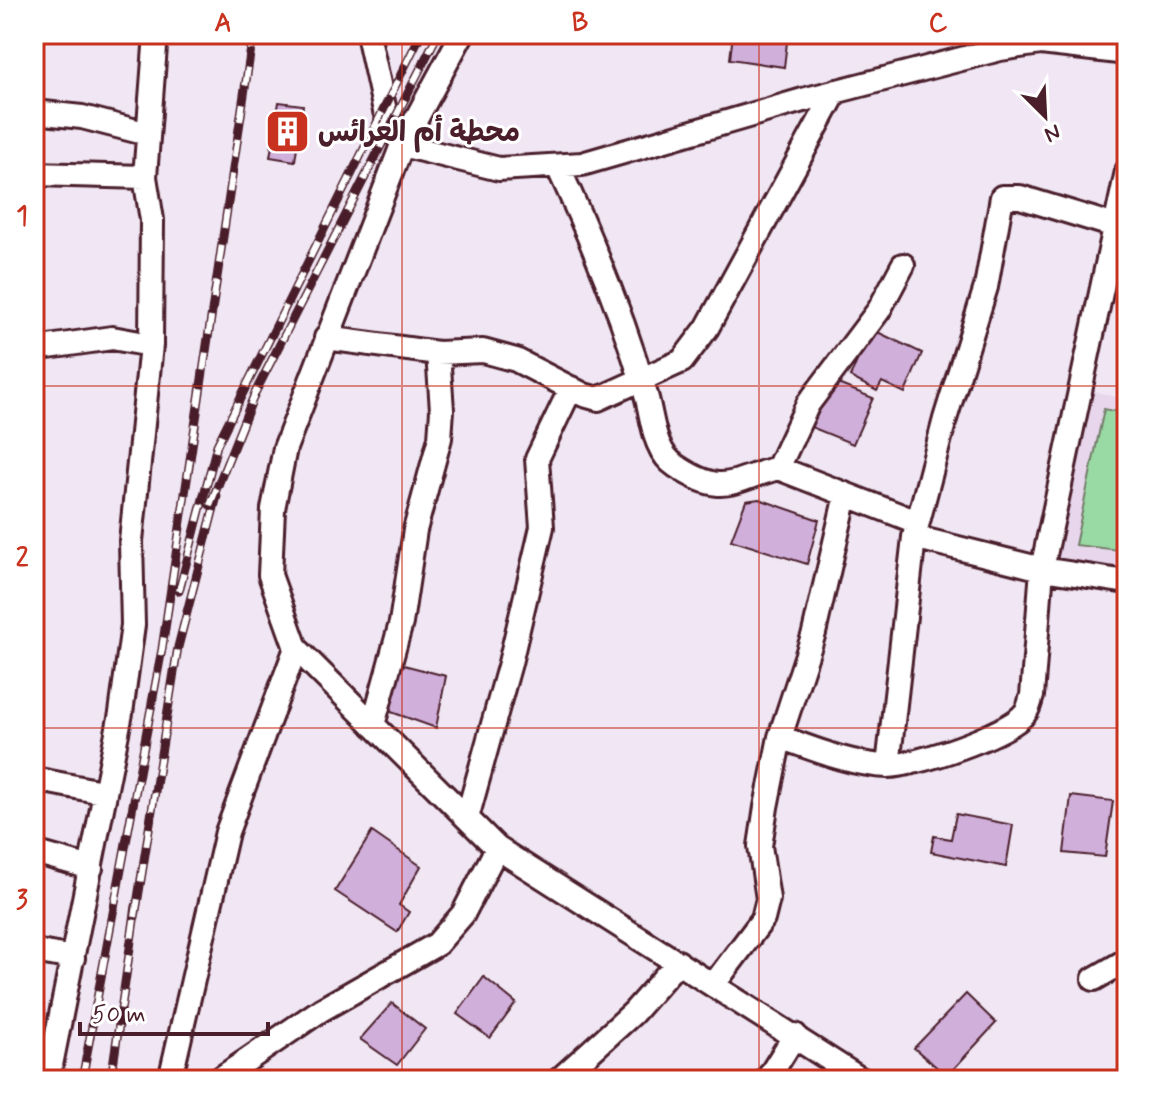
<svg xmlns="http://www.w3.org/2000/svg" width="1161" height="1114" viewBox="0 0 1161 1114" font-family="Mynerve,'Playpen Sans Arabic',sans-serif">
	<style>
		.built { fill: #e7d6ec }
		.green { fill: #99daa4; stroke: #727c68; stroke-width: 2 }
		.building { fill: #d0afda; stroke: #4a1f2b; stroke-width: 2 }
		.lines { fill: none; stroke-linecap: round; stroke-linejoin: round }
		.minor-casing { stroke: #4a1f2b; stroke-width: 28 }
		.minor { stroke: #fff; stroke-width: 22 }
		.rail-casing { stroke: #4a1f2b; stroke-width: 9 }
		.rail { stroke: #fff; stroke-width: 6; stroke-dasharray: 18; stroke-linecap: butt }
		.grid { fill: none; stroke: #c8321e; stroke-width: 2; stroke-opacity: 0.55 }
		.labels { text-anchor: middle; stroke-width: 6; stroke-linejoin: round; paint-order: stroke }
		.poi-label { font-size: 28px; font-weight: bold; fill: #4a1f2b; stroke: #fff; text-anchor: start }
		.neatline { fill: none; stroke: #c8321e; stroke-width: 3 }
		.grid-label { font-size: 26px; text-anchor: middle; font-weight: bold; fill: #c8321e }
	</style>
	<rect width="100%" height="100%" fill="#f1e7f4"/>
	<filter id="ink" filterUnits="userSpaceOnUse"><feTurbulence type="fractalNoise" baseFrequency=".0125" numOctaves="2"/><feDisplacementMap in="SourceGraphic" scale="16" xChannelSelector="R" yChannelSelector="G"/><feConvolveMatrix kernelMatrix="1 2 1 2 8 2 1 2 1" color-interpolation-filters="sRGB"/></filter>
	<g filter="url(#ink)">
		<!-- built -->
		<path class="built" d="M1090,390L1127,400V572L1050,561Z"/>
		<!-- green -->
		<path class="green" d="M1104,409L1127,414V551L1075,545Z"/>
		<!-- building -->
		<path class="building" d="M733,34H788L784,67L730,59Z
			M279,102L303,105L295,161L270,157Z
			M871,329L922,353L905,393L882,382L877,391L850,377Z
			M833,382L873,398L853,444L811,427Z
			M759,499L819,520L807,564L731,540L746,501Z
			M396,663L446,676L436,728L383,709Z
			M1071,796L1113,801L1105,857L1064,853Z
			M956,814L1013,825L1006,867L931,852L934,836L951,839Z
			M372,832L421,866L399,905L409,912L397,932L335,891Z
			M484,977L516,1003L490,1038L457,1014Z
			M966,994L996,1023L947,1076L914,1048Z
			M392,1003L425,1029L397,1065L360,1039Z"/>
		<g class="lines">
			<defs>
				<path id="minor" d="M368,34L385,111L402,145L499,169L582,164L803,100L1000,49L1041,43L1127,53
					M462,34L402,145L285,448L273,509L270,575L296,648L497,848L862,1080
					M34,112L82,117L148,134
					M558,167C592,240 623,317 646,395C653,418 653,451 676,466C724,498 732,480 778,468L917,522
					M34,174L145,177
					M326,338L438,353L483,351L516,360L584,395L598,399L682,361L707,328L836,91
					M34,349L112,338L151,345L152,220L145,177L156,34
					M778,468L808,404L879,310L903,265
					M914,537L1042,569L1127,171
					M373,725L401,623L415,530L440,438L442,410L438,353
					M780,737C813,749 852,765 888,766C914,766 1010,734 1025,713C1029,709 1030,701 1032,696L1042,569L1127,582
					M888,766L914,537L945,419L986,287L1002,197H1020L1115,226
					M34,779L102,792
					M467,818L510,663L542,527L537,459L571,388
					M34,852L91,868
					M34,951L73,958
					M1094,979L1127,960
					M714,984L763,919L768,899L760,846L766,807L780,737L814,633L846,495
					M48,1080L121,713L133,625L131,541L151,345
					M170,1080L227,832L296,648
					M218,1080L321,1010L437,944L463,914L497,848
					M559,1080L633,1013L678,962
					M767,1080L795,1035"/>
			</defs>
			<!-- minor casing -->
			<use href="#minor" class="minor-casing"/>
			<!-- minor -->
			<use href="#minor" class="minor"/>
			<defs>
				<path id="rail" d="M210,505L255,393L438,34
					M179,591L217,445L421,34
					M135,917L178,647L217,496
					M82,1080L162,649L253,34
					M111,1080L136,906"/>
			</defs>
			<!-- rail casing -->
			<use href="#rail" class="rail-casing"/>
			<!-- rail -->
			<use href="#rail" class="rail"/>
		</g>
	</g>
	<!-- grid -->
	<path class="grid" d="M402,34V1080M759,34V1080M34,386H1127M34,728H1127"/>
	<!-- icons -->
	<defs>
		<symbol id="building-square" viewBox="-11 -11 22 22"><rect x="-9" y="-9" width="18" height="18" rx="4" fill="#c8321e" stroke="#fff"/><path d="M-4-6H4V6H1V3H-1V6H-4ZM-2.5-4.3h1.7v1.8h-1.7ZM.8-4.3h1.7v1.8H.8ZM-2.5-1h1.7V.8h-1.7ZM.8-1h1.7V.8H.8Z" fill="#fff"/></symbol>
	</defs>
	<g fill-rule="evenodd">
		<use href="#building-square" x="262" y="106" width="51" height="51"/>
	</g>
	<g class="labels">
		<!-- poi labels -->
		<g class="poi-label">
			<text x="318" y="141">محطة أم العرائس</text>
		</g>
	</g>
	<!-- margin -->
	<rect width="1161" height="1114" fill="none" stroke="#fff" stroke-width="88"/>
	<!-- north arrow -->
	<g transform="translate(1045 116) rotate(156)" stroke="#ffffff" stroke-width="6" paint-order="stroke">
	<path d="M0-6L14 30L0 20L-14 30Z" fill="#4a1f2b"/>
	<text y="-12" font-size="22" font-weight="bold" text-anchor="middle" fill="#4a1f2b">N</text>
	</g>
	<!-- scale -->
	<path d="M80 1022v12h188v-12" fill="none" stroke="#4a1f2b" stroke-width="4"/>
	<text x="92" y="1022" font-size="24" fill="#4a1f2b" stroke="#ffffff" stroke-width="6" paint-order="stroke">50 m</text>
	<rect x="44" y="44" width="1073" height="1026" class="neatline"/>
	<g class="grid-label">
		<text x="223" y="31">A</text>
		<text x="580" y="31">B</text>
		<text x="938" y="31">C</text>
		<text x="22" y="224">1</text>
		<text x="22" y="566">2</text>
		<text x="22" y="908">3</text>
	</g>
</svg>
